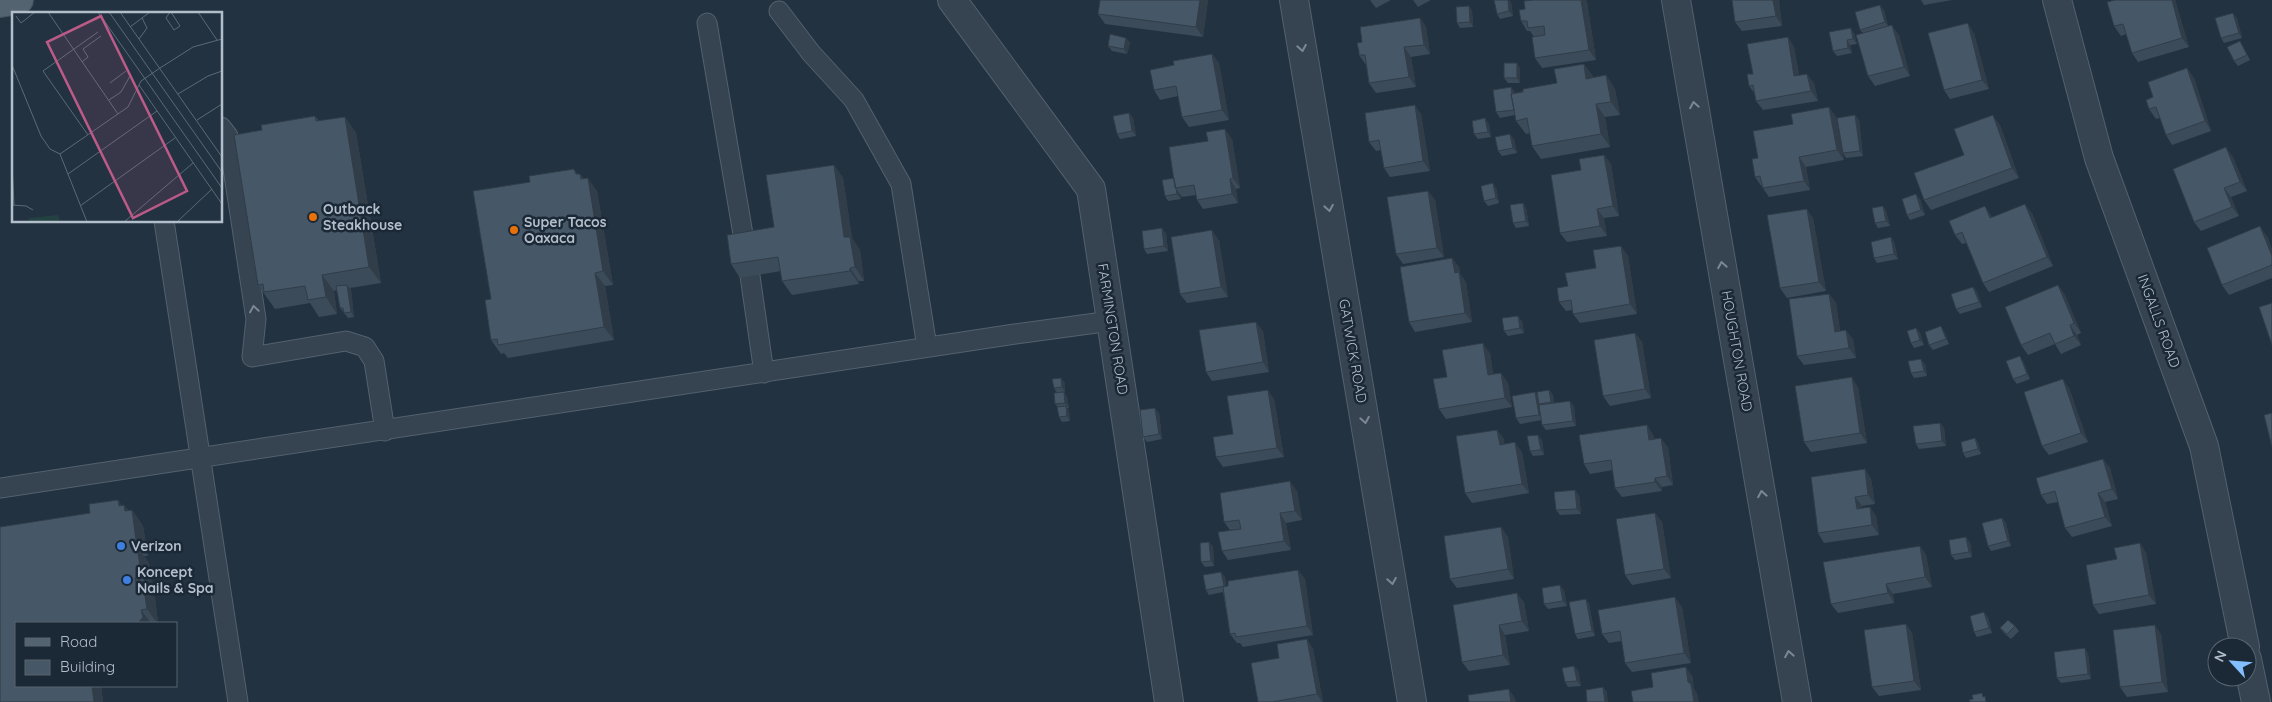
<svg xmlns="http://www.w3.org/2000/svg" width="2272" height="702" viewBox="0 0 2272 702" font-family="Quicksand,sans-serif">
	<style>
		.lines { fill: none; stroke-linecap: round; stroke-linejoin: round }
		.service-casing { stroke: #54616e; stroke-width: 21 }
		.minor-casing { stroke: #54616e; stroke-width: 30 }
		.primary-casing { stroke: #434f5c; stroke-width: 30 }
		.service { stroke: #364350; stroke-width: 19 }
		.minor { stroke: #364350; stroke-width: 28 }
		.primary { stroke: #546370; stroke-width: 28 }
		.wall { fill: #3c4b59 }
		.shaded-wall { fill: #313d48 }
		.building { fill: #465767; stroke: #313d48 }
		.oneway { stroke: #7b8794 }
		.food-dot { fill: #e8710a; stroke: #1b2835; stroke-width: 2 }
		.shop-dot { fill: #3f7fe0; stroke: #1b2835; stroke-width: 2 }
		.labels { text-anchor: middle; stroke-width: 5; stroke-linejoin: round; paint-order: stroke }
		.poi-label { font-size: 14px; font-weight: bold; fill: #b3becb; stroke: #1b2835; text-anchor: start }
		.street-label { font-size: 14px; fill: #b3becb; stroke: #1b2835 }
		.inset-road { fill: none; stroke: #5c6a78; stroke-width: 1 }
		.view { fill: #bc5a88; fill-opacity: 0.15; stroke: #bc5a88; stroke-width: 2.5 }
		.inset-edge { fill: none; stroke: #b3becb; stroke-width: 2.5 }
	</style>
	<rect width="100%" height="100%" fill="#223240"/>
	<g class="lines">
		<defs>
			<path id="service" d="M779,11L811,53L854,100L901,184L927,347
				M707,23L745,246
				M221,127L228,136L256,319L252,357L346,341L365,347L374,361L385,431
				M164,221L238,702
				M750,276L764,373
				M0,488L1015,334L1111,321"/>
			<path id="minor" d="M952,0L1091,189L1169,702
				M1294,0L1412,702
				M1676,0L1797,702
				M2057,0L2099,158L2204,446L2245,647
				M2247,659L2256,702"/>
			<path id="primary" d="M0,3L19,0"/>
		</defs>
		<!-- service casing -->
		<use href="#service" class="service-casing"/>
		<!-- minor casing -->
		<use href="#minor" class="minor-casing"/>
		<!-- primary casing -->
		<use href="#primary" class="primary-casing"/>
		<!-- service -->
		<use href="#service" class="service"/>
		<!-- minor -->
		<use href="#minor" class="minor"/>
		<!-- primary -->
		<use href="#primary" class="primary"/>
	</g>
	<!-- wall -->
	<path class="wall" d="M1208,0L1203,37L1105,24L1098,14Z
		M1370,0H1391L1376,8Z
		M1413,0H1431L1418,7Z
		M1533,0H1585L1587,2L1596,60L1542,68L1535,58L1534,37L1530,31H1527L1521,21L1525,9Z
		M1779,0L1782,26L1742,31L1735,22Z
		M1921,0H1952L1924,5Z
		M2115,0H2175L2189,47L2138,62L2132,53L2126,34L2121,36L2114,26Z
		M1511,2L1513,16L1500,19L1497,14Z
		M1469,6L1472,11L1473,27L1460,28L1457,23Z
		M1884,10L1888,26L1899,35L1910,76L1875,86L1868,76L1863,33L1860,30Z
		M1420,18L1426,27L1430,54L1411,57L1416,87L1376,93L1369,83L1366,65L1359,55L1362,42Z
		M2237,18L2242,38L2224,43L2221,38Z
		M1854,33L1857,44L1850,45L1852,53L1837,56L1833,51Z
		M1974,33L1989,89L1950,99L1944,90Z
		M1788,37L1794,47L1799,75L1814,83L1818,101L1763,110L1756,101L1755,94L1749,86L1753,74Z
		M1126,38L1130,43L1127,54L1112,51L1108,46Z
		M2243,46L2250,60L2238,66L2234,61Z
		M1212,54L1219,63L1229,120L1189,127L1182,117L1178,96L1160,100L1154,90L1174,65Z
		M1584,64L1594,78L1606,75L1615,89L1620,115L1605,117L1610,147L1541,159L1532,146L1530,133L1526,134L1516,121L1515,115L1500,118L1496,112L1511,87L1515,93L1557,83Z
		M1520,68V83H1508L1504,78Z
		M2187,68L2194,78L2211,131L2172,145L2166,135L2160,118L2156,119L2149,109L2153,97Z
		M1829,107L1836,117L1844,160L1806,167L1810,190L1769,197L1755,177L1758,158L1793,124Z
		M1129,113L1133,118L1136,136L1120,139L1117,134Z
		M1421,114L1430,171L1390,177L1384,168L1381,150L1376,151L1369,142Z
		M1855,115L1859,120L1863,156L1846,158L1843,153Z
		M315,116L319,121L345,117L356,133L381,283L350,288L351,290L354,317L348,318L340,308L337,290L334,291L337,314L319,317L310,303L275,309L258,285L262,130Z
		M1489,124L1491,137L1478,139L1474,134Z
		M2000,125L2019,178L1931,210L1924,200L1964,155Z
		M1232,139L1240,188L1236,189L1238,203L1203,209L1197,200L1196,195L1182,197L1180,194L1181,199L1168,201L1165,196L1174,178Z
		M1514,139L1517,153L1502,156L1498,151Z
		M1604,155L1611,164L1619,216L1604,218L1607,236L1567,242L1560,233L1581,170Z
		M2233,157L2247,191L2231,197L2239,216L2201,231L2194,222Z
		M834,165L843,178L852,238L860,250L864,281H859V284L792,295L782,281L781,271L740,278L731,264L774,227Z
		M578,174H580L584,179L597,191L613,285L605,286L614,340L508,358L504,353L501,354L491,340V299Z
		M1496,188L1499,203L1488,206L1484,201Z
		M1428,191L1435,200L1444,257L1403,264L1396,254Z
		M1920,199L1925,215L1910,220L1907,215Z
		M1523,203L1526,208L1529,226L1516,228L1513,223Z
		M1883,206L1886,211L1890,226L1878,228L1875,223Z
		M2032,213L2053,266L1989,292L1983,283L1966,243L1962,244L1955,235L1991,215L1992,218Z
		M1813,218L1826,291L1787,298L1780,288Z
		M1166,233L1168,251L1147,254L1144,249Z
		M2267,236L2272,249V278L2229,295L2222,285Z
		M1891,237L1894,242L1898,259L1877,263L1874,258Z
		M1219,240L1228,297L1187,303L1180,294Z
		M1621,246L1628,256L1637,314L1580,323L1573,314V310L1566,311L1559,302L1568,286L1596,268Z
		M1452,258L1459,267L1460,274L1466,282L1472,322L1415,332L1409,322Z
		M2058,285L2065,295L2081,333L2077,335L2081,345L2061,354L2055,344L2028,355L2021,345Z
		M1973,287L1977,292L1982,307L1960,314L1956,309Z
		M1829,294L1836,303L1840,331L1853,339L1856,358L1804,365L1797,356Z
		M1522,321L1524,333L1508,336L1504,331Z
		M1916,328L1920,333L1924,345L1914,348L1911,343Z
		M1263,331L1269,372L1212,381L1206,372Z
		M1944,331L1949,344L1933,350L1929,345Z
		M1635,333L1642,342L1651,398L1610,406L1603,396Z
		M1490,353L1493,374L1501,373L1508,383L1512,407L1446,419L1439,409L1447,377Z
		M2023,361L2030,379L2017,384L2013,379Z
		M1925,364L1927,376L1914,378L1911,373Z
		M1061,378L1065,383V392L1064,393L1067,397L1069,408H1067L1069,411L1070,421L1062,422L1059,417L1058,407L1055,404L1057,393L1054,388Z
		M1858,387L1867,443L1811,452L1804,442Z
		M2069,388L2088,442L2049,455L2042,446Z
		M1549,390L1553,395L1554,403L1574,406L1576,426L1546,430L1542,425V420L1520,424L1516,418L1535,392L1538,396Z
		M1274,399L1284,457L1223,467L1216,457L1233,434Z
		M1159,413L1162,439L1147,442L1143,437Z
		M1940,423L1944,428L1946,446L1919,449L1916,444Z
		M1647,425L1653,435L1654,439L1668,447L1673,485L1662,487V491L1622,497L1615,488L1613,470L1590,474L1584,464Z
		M1497,430L1504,439V444L1522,452L1529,493L1472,503L1465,493Z
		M1975,438L1978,443L1981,454L1966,458L1963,453Z
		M1542,440L1544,455L1533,456L1530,451Z
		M2103,459L2110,468L2118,499L2105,502L2112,526L2072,537L2065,528L2058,502L2047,504L2041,495Z
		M1865,469L1871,479L1875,504L1862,506V508L1870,507L1876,516L1879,535L1824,543L1818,533Z
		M1297,491L1302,520L1286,523L1291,550L1228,560L1222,551L1230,530L1224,522Z
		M1579,495L1581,514L1560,515L1556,510Z
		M118,500L122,506L124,505L128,510H132L143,526L148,556H144L149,563L154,593H151L155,598L158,623H16V686H101L103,702H0V527L90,513L89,504Z
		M1655,513L1662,522L1671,578L1632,585L1625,575Z
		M2002,518L2006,523L2011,546L1991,551L1988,546Z
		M1501,527L1508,537L1514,579L1457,588L1450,579Z
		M1209,542L1213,547L1214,566L1205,567L1201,562Z
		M1970,542L1972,557L1955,560L1951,555Z
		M2140,543L2146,553L2156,604L2099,614L2093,605L2117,559Z
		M1920,546L1926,555L1932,587L1893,594L1894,603L1838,613L1831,604Z
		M1298,570L1305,579L1313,635L1243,647L1240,643H1237L1230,634L1223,592L1209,595L1206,590L1221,572L1225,577L1226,586Z
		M1564,590L1567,606L1548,609L1544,604Z
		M1586,599L1589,604L1595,636L1578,639L1575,634Z
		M1524,602L1529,631L1505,635L1510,665L1469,671L1462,662L1453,605Z
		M1682,607L1691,663L1632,672L1625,663L1622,641L1609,643L1602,634Z
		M1988,617L1992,633L1977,637L1974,632Z
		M1906,624L1912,633L1921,690L1879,696L1872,687Z
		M2015,626L2019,631L2011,639L2004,633L2000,628Z
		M2161,634L2168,692L2127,697L2120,687Z
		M1307,639L1313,649L1323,702H1258L1279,658Z
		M2088,653L2091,679L2061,683L2057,678Z
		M1578,670L1581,686L1568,687L1565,682Z"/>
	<!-- shaded-wall -->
	<path class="shaded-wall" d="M1200,0H1208L1203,37L1196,27Z
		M1508,0H1509L1511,2L1513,16L1509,11Z
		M1581,0H1585L1587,2L1596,60L1589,50Z
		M1773,0H1779L1782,26L1776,16Z
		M2172,0H2175L2189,47L2182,38Z
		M1880,5L1884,10L1888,27L1885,22Z
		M1469,6L1472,11L1473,27L1470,22Z
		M2233,13L2237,18L2242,38L2239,33Z
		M1420,18L1426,27L1430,54L1424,45Z
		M1968,23L1974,33L1989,89L1982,80Z
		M1892,25L1899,35L1910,76L1904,67Z
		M1851,28L1854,33L1857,44L1853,39Z
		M1788,37L1794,47L1801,85L1794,76Z
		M1126,38L1130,43L1127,54L1124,49Z
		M1847,40L1850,45L1852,53L1848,48Z
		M1404,47L1411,57L1416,87L1409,77Z
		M1212,54L1219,63L1229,120L1222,110Z
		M1517,63L1520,68V83L1517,78Z
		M1584,64L1593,77L1596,92L1586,79Z
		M2187,68L2194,78L2211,131L2205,121Z
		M1807,74L1814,83L1818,101L1811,91Z
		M1606,75L1615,89L1620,115L1611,102Z
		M1511,87L1515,92L1518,115L1514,110Z
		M1596,104L1605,117L1610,147L1601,134Z
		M1415,105L1421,114L1430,171L1423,161Z
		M1829,107L1836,117L1844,160L1837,150Z
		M1129,113L1133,118L1136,136L1132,131Z
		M1855,115L1859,120L1863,156L1860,151Z
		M1993,115L2000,125L2019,178L2012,168Z
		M345,117L356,133L381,283L369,267Z
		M1485,118L1489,124L1491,137L1488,132Z
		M1225,129L1232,139L1240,188L1233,178Z
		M1510,134L1514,139L1517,153L1513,148Z
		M2226,147L2233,157L2247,191L2240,182Z
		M1604,155L1611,164L1619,216L1613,206Z
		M1799,157L1806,167L1810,190L1804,181Z
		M834,165L843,178L852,238L860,250L864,281L855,267L844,237Z
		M574,169L581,178L580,174L589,186L588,178L597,191L613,285L603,271Z
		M1230,179L1236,189L1238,203L1232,194Z
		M1493,183L1496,188L1499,203L1496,198Z
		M2224,188L2231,197L2239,216L2232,207Z
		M1176,189L1180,194L1181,199L1177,194Z
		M1428,191L1435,200L1444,257L1437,248Z
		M1916,194L1920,199L1925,215L1921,210Z
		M1523,203L1526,208L1529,226L1526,221Z
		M2025,204L2032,213L2053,266L2047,257Z
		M1883,206L1886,211L1890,226L1886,221Z
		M1985,206L1991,215L1997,228L1990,218Z
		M1597,209L1604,218L1607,236L1600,226Z
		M1807,209L1813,218L1826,291L1819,282Z
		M2260,226L2267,236L2272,249V256Z
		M1162,228L1166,233L1168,251L1164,246Z
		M1212,230L1219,240L1228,297L1221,287Z
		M1891,237L1894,242L1898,259L1894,254Z
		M1621,246L1628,256L1637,314L1630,304Z
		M1452,258L1459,267L1460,274L1466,282L1472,322L1465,313L1455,273Z
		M850,268L859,281V284L850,271Z
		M595,273L605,286L614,340L604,327Z
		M322,275L334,291L337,314L326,297Z
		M347,285L351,290L354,317L351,312Z
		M2058,285L2065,295L2081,333L2074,323Z
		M1973,287L1977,292L1982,307L1979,302Z
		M1829,294L1836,303L1841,341L1835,332Z
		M1518,316L1522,321L1524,333L1520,328Z
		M1256,322L1263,331L1269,372L1263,362Z
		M2070,325L2077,335L2081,345L2074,336Z
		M1941,326L1944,331L1949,344L1946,339Z
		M1916,328L1920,333L1924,345L1920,340Z
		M1846,330L1853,339L1856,358L1849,348Z
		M1635,333L1642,342L1651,398L1645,389Z
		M1483,343L1490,353L1495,385L1488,375Z
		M2020,356L2023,361L2030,379L2027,374Z
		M1921,359L1925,364L1927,376L1924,371Z
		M1501,373L1508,383L1512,407L1505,398Z
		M1852,377L1858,387L1867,443L1860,433Z
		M1061,378L1065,383V392L1062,387Z
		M2063,379L2069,388L2088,442L2081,433Z
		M1268,390L1274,399L1284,457L1277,448Z
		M1549,390L1553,395L1554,407L1551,402Z
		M1064,392L1067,397L1069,408L1065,403Z
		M1535,392L1539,397V404L1540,405L1543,420L1539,415Z
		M1570,401L1574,406L1576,426L1573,421Z
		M1066,406L1069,411L1070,421L1067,416Z
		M1155,408L1159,413L1162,439L1159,434Z
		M1940,423L1944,428L1946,446L1942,441Z
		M1647,425L1653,435L1655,449L1649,440Z
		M1497,430L1504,439L1506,455L1500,445Z
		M1538,435L1542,440L1544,455L1541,450Z
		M1661,438L1668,447L1673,485L1667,476Z
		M1975,438L1978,443L1981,454L1978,449Z
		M1515,442L1522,452L1529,493L1522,484Z
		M2103,459L2110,468L2118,499L2112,489Z
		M1865,469L1871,479L1875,504L1868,495Z
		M1655,478L1662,487V491L1655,482Z
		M1290,481L1297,491L1302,520L1295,511Z
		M1575,490L1579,495L1581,514L1577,509Z
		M2098,493L2105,502L2112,526L2105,517Z
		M1855,497L1862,506L1863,518L1857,509Z
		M118,500L125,510L124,505L133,518L132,510L143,526L148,556L136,540L119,506Z
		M1870,507L1876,516L1879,535L1872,525Z
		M1280,513L1286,523L1291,550L1284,541Z
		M1655,513L1662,522L1671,578L1664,569Z
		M2002,518L2006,523L2011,546L2008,541Z
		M1501,527L1508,537L1514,579L1508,569Z
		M1966,537L1970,542L1972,557L1969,552Z
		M130,541L139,554L137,547L149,563L154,593L142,577L131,548Z
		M1209,542L1213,547L1214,566L1211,561Z
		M2140,543L2146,553L2156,604L2149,595Z
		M1920,546L1926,555L1932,587L1925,577Z
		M1298,570L1305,579L1313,635L1307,626Z
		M1221,572L1225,577L1227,591L1224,586Z
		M135,578L145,591L143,582L155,598L158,623H157L147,609L136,583Z
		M1886,584L1893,594L1894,603L1888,593Z
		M1560,585L1564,590L1567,606L1563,601Z
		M1517,593L1524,602L1529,631L1522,621Z
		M1675,597L1682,607L1691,663L1684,653Z
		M1586,599L1589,604L1595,636L1592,631Z
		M141,610L151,623H139V622Z
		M1984,612L1988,617L1992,633L1989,628Z
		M1906,624L1912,633L1921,690L1914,681Z
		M1499,625L1505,635L1510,665L1503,655Z
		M2155,625L2161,634L2168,692L2162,682Z
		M1307,639L1313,649L1323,702H1322L1317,694Z
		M2085,648L2088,653L2091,679L2088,674Z
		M1574,666L1578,670L1581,686L1577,681Z
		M1686,667L1693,677L1694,689L1697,693L1699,702H1694L1688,682Z
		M92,686H101L103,702H94Z
		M1603,687L1607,692L1608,702H1605Z
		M1509,689L1515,698L1516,702H1511Z"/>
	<!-- building -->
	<path class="building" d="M1100,0H1200L1196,27L1098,14Z
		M1494,0H1508L1509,11L1497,14Z
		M1533,0H1581L1589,50L1535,58L1532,37L1545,35L1544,26L1528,28L1527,21H1521L1519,10L1525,9L1524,1Z
		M1732,0H1773L1776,16L1735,22Z
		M2115,0H2172L2182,38L2132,53L2123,24L2114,26L2107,2Z
		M1880,5L1885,22L1860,30L1855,12Z
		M1469,6L1470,22L1457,23L1456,7Z
		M2233,13L2239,33L2221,38L2215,18Z
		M1420,18L1424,45L1404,47L1409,77L1369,83L1365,55H1359V52L1357,43L1362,42L1360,27Z
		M1968,23L1982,80L1944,90L1928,33Z
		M1892,25L1904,67L1868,76L1856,35Z
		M1851,28L1853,39L1847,40L1848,48L1833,51L1829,32Z
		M1110,34L1126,38L1124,49L1108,46Z
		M1788,37L1794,76L1807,74L1811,91L1756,101L1753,85L1749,86L1747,74H1753L1747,44Z
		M2240,41L2247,55L2234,61L2227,47Z
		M1212,54L1222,110L1182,117L1176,86L1154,90L1150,70L1174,65L1173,61Z
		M1504,63H1517V78H1504Z
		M1584,64L1586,79L1606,75L1611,102L1596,104L1601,134L1532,146L1527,118L1516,121L1511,94L1523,92V89L1557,83L1554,69Z
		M2187,68L2205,121L2166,135L2156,107L2149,109L2146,100L2153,97L2148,82Z
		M1511,87L1512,94H1511L1514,110L1496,112L1493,90Z
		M1415,105L1423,161L1384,168L1379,140L1369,142L1365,113Z
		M1829,107L1837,150L1799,157L1804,181L1763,188L1760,176L1755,177L1752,159L1758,158L1753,131L1793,124L1791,114Z
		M1129,113L1132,131L1117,134L1113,116Z
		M1855,115L1860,151L1843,153L1837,118Z
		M1993,115L2012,168L1924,200L1914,173L1964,155L1954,129Z
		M315,116L316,121L345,117L369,267L322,275L326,297L308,300L305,286L264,292L263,284L258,285L234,135L262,130L261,125Z
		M1485,118L1488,132L1474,134L1472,121Z
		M1225,129L1233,178L1230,179L1232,194L1197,200L1194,185L1175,188L1169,147L1208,141L1206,132Z
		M1510,134L1513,148L1498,151L1495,137Z
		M2226,147L2240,182L2224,188L2232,207L2194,222L2173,169Z
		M1604,155L1613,206L1597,209L1600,226L1560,233L1551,175L1581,170L1579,159Z
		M834,165L844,237H850L855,267L850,268V271L782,281L778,257L731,264L727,235L774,227L766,175Z
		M574,169L576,174H580L581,179L588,178L603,271L595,273L604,327L498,345L497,339L491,340L485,300L491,299L473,191L530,182L529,176Z
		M1174,178L1177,194L1165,196L1162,180Z
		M1493,183L1496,198L1484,201L1481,186Z
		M1428,191L1437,248L1396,254L1387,197Z
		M1916,194L1921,210L1907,215L1902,199Z
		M1523,203L1526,221L1513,223L1510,205Z
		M2025,204L2047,257L1983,283L1962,232L1955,235L1949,221L1985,206L1990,218Z
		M1883,206L1886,221L1875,223L1872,208Z
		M1807,209L1819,282L1780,288L1767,215Z
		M2260,226L2272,256V265L2222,285L2207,248Z
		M1162,228L1164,246L1144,249L1142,231Z
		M1212,230L1221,287L1180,294L1171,237Z
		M1891,237L1894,254L1874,258L1871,242Z
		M1621,246L1630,304L1573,314L1571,300L1559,302L1557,288L1568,286L1565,273L1596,268L1593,250Z
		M1452,258L1455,273L1459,272L1465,313L1409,322L1400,267Z
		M347,285L351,312L344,313L343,308H340L336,286Z
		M2058,285L2074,323L2070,325L2074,336L2055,344L2050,333L2021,345L2005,307Z
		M1973,287L1979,302L1956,309L1951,294Z
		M1829,294L1835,332L1846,330L1849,348L1797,356L1789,299Z
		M2272,303V345L2259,307Z
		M1518,316L1520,328L1504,331L1502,318Z
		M1256,322L1263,362L1206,372L1199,330Z
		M1941,326L1946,339L1929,345L1925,332Z
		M1916,328L1920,340L1911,343L1907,331Z
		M1635,333L1645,389L1603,396L1594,340Z
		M1483,343L1488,375L1501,373L1505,398L1439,409L1433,379L1447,377L1442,350Z
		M2020,356L2027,374L2013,379L2006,361Z
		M1921,359L1924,371L1911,373L1908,361Z
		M1852,377L1860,433L1804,442L1795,386Z
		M1061,378L1062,387L1054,388L1052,379Z
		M2063,379L2081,433L2042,446L2024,392Z
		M1268,390L1277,448L1216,457L1213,437L1233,434L1227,396Z
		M1549,390L1551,402L1539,404L1537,392Z
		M1064,392L1065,403L1055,404L1054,393Z
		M1535,392L1539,415L1516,418L1512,396Z
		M1570,401L1573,421L1542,425L1539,405Z
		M1066,406L1067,416L1059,417L1057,407Z
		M1155,408L1159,434L1143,437L1140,410Z
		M2272,413V447L2264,415Z
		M1940,423L1942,441L1916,444L1913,426Z
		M1647,425L1649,440L1661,438L1667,476L1655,478V482L1615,488L1611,460L1584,464L1579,435Z
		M1497,430L1500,445L1515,442L1522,484L1465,493L1456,436Z
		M1538,435L1541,450L1530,451L1527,436Z
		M1975,438L1978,449L1963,453L1961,442Z
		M2103,459L2112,489L2098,493L2105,517L2065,528L2055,491L2041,495L2036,478Z
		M1865,469L1868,495L1855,497L1857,509L1870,507L1872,525L1818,533L1811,477Z
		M1290,481L1295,511L1280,513L1284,541L1222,551L1218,532L1241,529L1239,520L1224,522L1220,493Z
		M1575,490L1577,509L1556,510L1554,492Z
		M118,500L119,506L124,505L125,511L132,510L136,540L130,541L131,548L137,547L142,577L135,578L136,583L143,582L147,609L141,610L143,617L139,622L142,623H16V686H92L94,702H0V527L90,513L89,504Z
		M1655,513L1664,569L1625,575L1616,519Z
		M2002,518L2008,541L1988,546L1982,523Z
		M1501,527L1508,569L1450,579L1444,536Z
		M1966,537L1969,552L1951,555L1949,540Z
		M1209,542L1211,561L1201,562L1200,543Z
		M2140,543L2149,595L2093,605L2086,565L2117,559L2114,548Z
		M1920,546L1925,577L1886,584L1888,593L1831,604L1823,562Z
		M1298,570L1307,626L1236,637L1235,633L1230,634L1223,587L1228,586V581Z
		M1221,572L1224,586L1206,590L1203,575Z
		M1560,585L1563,601L1544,604L1542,588Z
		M1517,593L1522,621L1499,625L1503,655L1462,662L1453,605Z
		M1675,597L1684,653L1625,663L1620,631L1602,634L1598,610Z
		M1586,599L1592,631L1575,634L1569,602Z
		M1984,612L1989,628L1974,632L1970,616Z
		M2008,620L2015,626L2007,634L2000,628Z
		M1906,624L1914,681L1872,687L1864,630Z
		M2155,625L2162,682L2120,687L2113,630Z
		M1307,639L1317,694L1272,702H1258L1251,663L1279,658L1277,644Z
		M2085,648L2088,674L2057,678L2054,652Z
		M1574,666L1577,681L1565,682L1562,668Z
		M1686,667L1688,682L1691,684L1694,702H1633L1631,691L1653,687L1651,673Z
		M1603,687L1605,702H1587L1586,690Z
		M1509,689L1511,702H1469L1468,695Z
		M1982,693L1983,697L1985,696L1986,702H1970L1969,700L1973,699L1972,695Z"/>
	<!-- one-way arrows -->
	<defs><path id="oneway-chevron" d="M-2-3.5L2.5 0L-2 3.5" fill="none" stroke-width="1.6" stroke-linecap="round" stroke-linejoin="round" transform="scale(1.25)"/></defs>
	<g class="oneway">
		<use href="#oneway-chevron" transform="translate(1302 48) rotate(80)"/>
		<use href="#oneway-chevron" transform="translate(1694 105) rotate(-100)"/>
		<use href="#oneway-chevron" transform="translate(1329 208) rotate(80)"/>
		<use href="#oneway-chevron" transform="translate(1722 265) rotate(-100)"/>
		<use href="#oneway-chevron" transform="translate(254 309) rotate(-99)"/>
		<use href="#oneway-chevron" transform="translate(1365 420) rotate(80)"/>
		<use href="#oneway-chevron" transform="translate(1762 494) rotate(-100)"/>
		<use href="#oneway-chevron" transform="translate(1392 581) rotate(80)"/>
		<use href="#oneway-chevron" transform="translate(1789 654) rotate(-100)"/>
	</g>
	<!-- markers -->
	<g class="food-dot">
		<circle cx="313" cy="217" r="5"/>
		<circle cx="514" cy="230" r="5"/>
	</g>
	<g class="shop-dot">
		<circle cx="121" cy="546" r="5"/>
		<circle cx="127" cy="580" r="5"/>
	</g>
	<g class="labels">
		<!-- poi labels -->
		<g class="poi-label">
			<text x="323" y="214">Outback<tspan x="323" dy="16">Steakhouse</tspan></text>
			<text x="524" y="227">Super Tacos<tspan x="524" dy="16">Oaxaca</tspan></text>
			<text x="131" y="551">Verizon</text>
			<text x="137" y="577">Koncept<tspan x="137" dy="16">Nails &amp; Spa</tspan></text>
		</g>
		<!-- street labels -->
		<g class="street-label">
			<text transform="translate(2159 321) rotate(70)" y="5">INGALLS ROAD</text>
			<text transform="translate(1113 329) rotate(81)" y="5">FARMINGTON ROAD</text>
			<text transform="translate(1353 351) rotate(80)" y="5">GATWICK ROAD</text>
			<text transform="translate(1737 351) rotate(80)" y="5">HOUGHTON ROAD</text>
		</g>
	</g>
	<!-- overview -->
	<g transform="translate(12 12)">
		<rect width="210" height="210" fill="#223240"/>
		<path d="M46,203L48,210H16L17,206Z" fill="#244141"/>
		<path class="inset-road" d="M36,0L106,102M86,0L210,176M97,0L210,160M108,0L210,145M158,0L154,6L162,18L168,14L159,0M186,0L205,28M4,4L9,11L23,0M118,15L138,0M127,27L135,16L130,6M70,50L76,45L71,37L89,24M0,53L29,124L38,137L48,142M98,71L114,59M127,73L210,192M166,82L196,64L210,59M97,88L109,80L118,64M185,108L210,92M76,123L31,59L86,20M48,142L116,95L129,69L148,56L181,35L210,27M48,142L75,210M0,153L2,193M56,162L145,99M0,193L14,194L21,198M68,194L163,126M166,209L200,177M112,210L181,151"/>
		<path class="view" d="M89,4L175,179L121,206L35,30Z"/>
		<rect width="210" height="210" class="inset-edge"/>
	</g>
	<!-- legend -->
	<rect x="15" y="622" width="162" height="65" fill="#1b2835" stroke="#586471"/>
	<rect x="25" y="638" width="25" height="8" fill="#546370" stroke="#586471"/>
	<text x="60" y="647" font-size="15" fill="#b3becb">Road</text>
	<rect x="25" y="660" width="25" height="15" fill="#465767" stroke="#586471"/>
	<text x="60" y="672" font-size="15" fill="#b3becb">Building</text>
	<!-- north arrow -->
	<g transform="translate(2232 662) rotate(296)"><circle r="24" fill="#1b2835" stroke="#586471"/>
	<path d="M0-4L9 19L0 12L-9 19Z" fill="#83bfff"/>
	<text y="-8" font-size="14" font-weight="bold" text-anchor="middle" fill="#b3becb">N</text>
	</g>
</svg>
